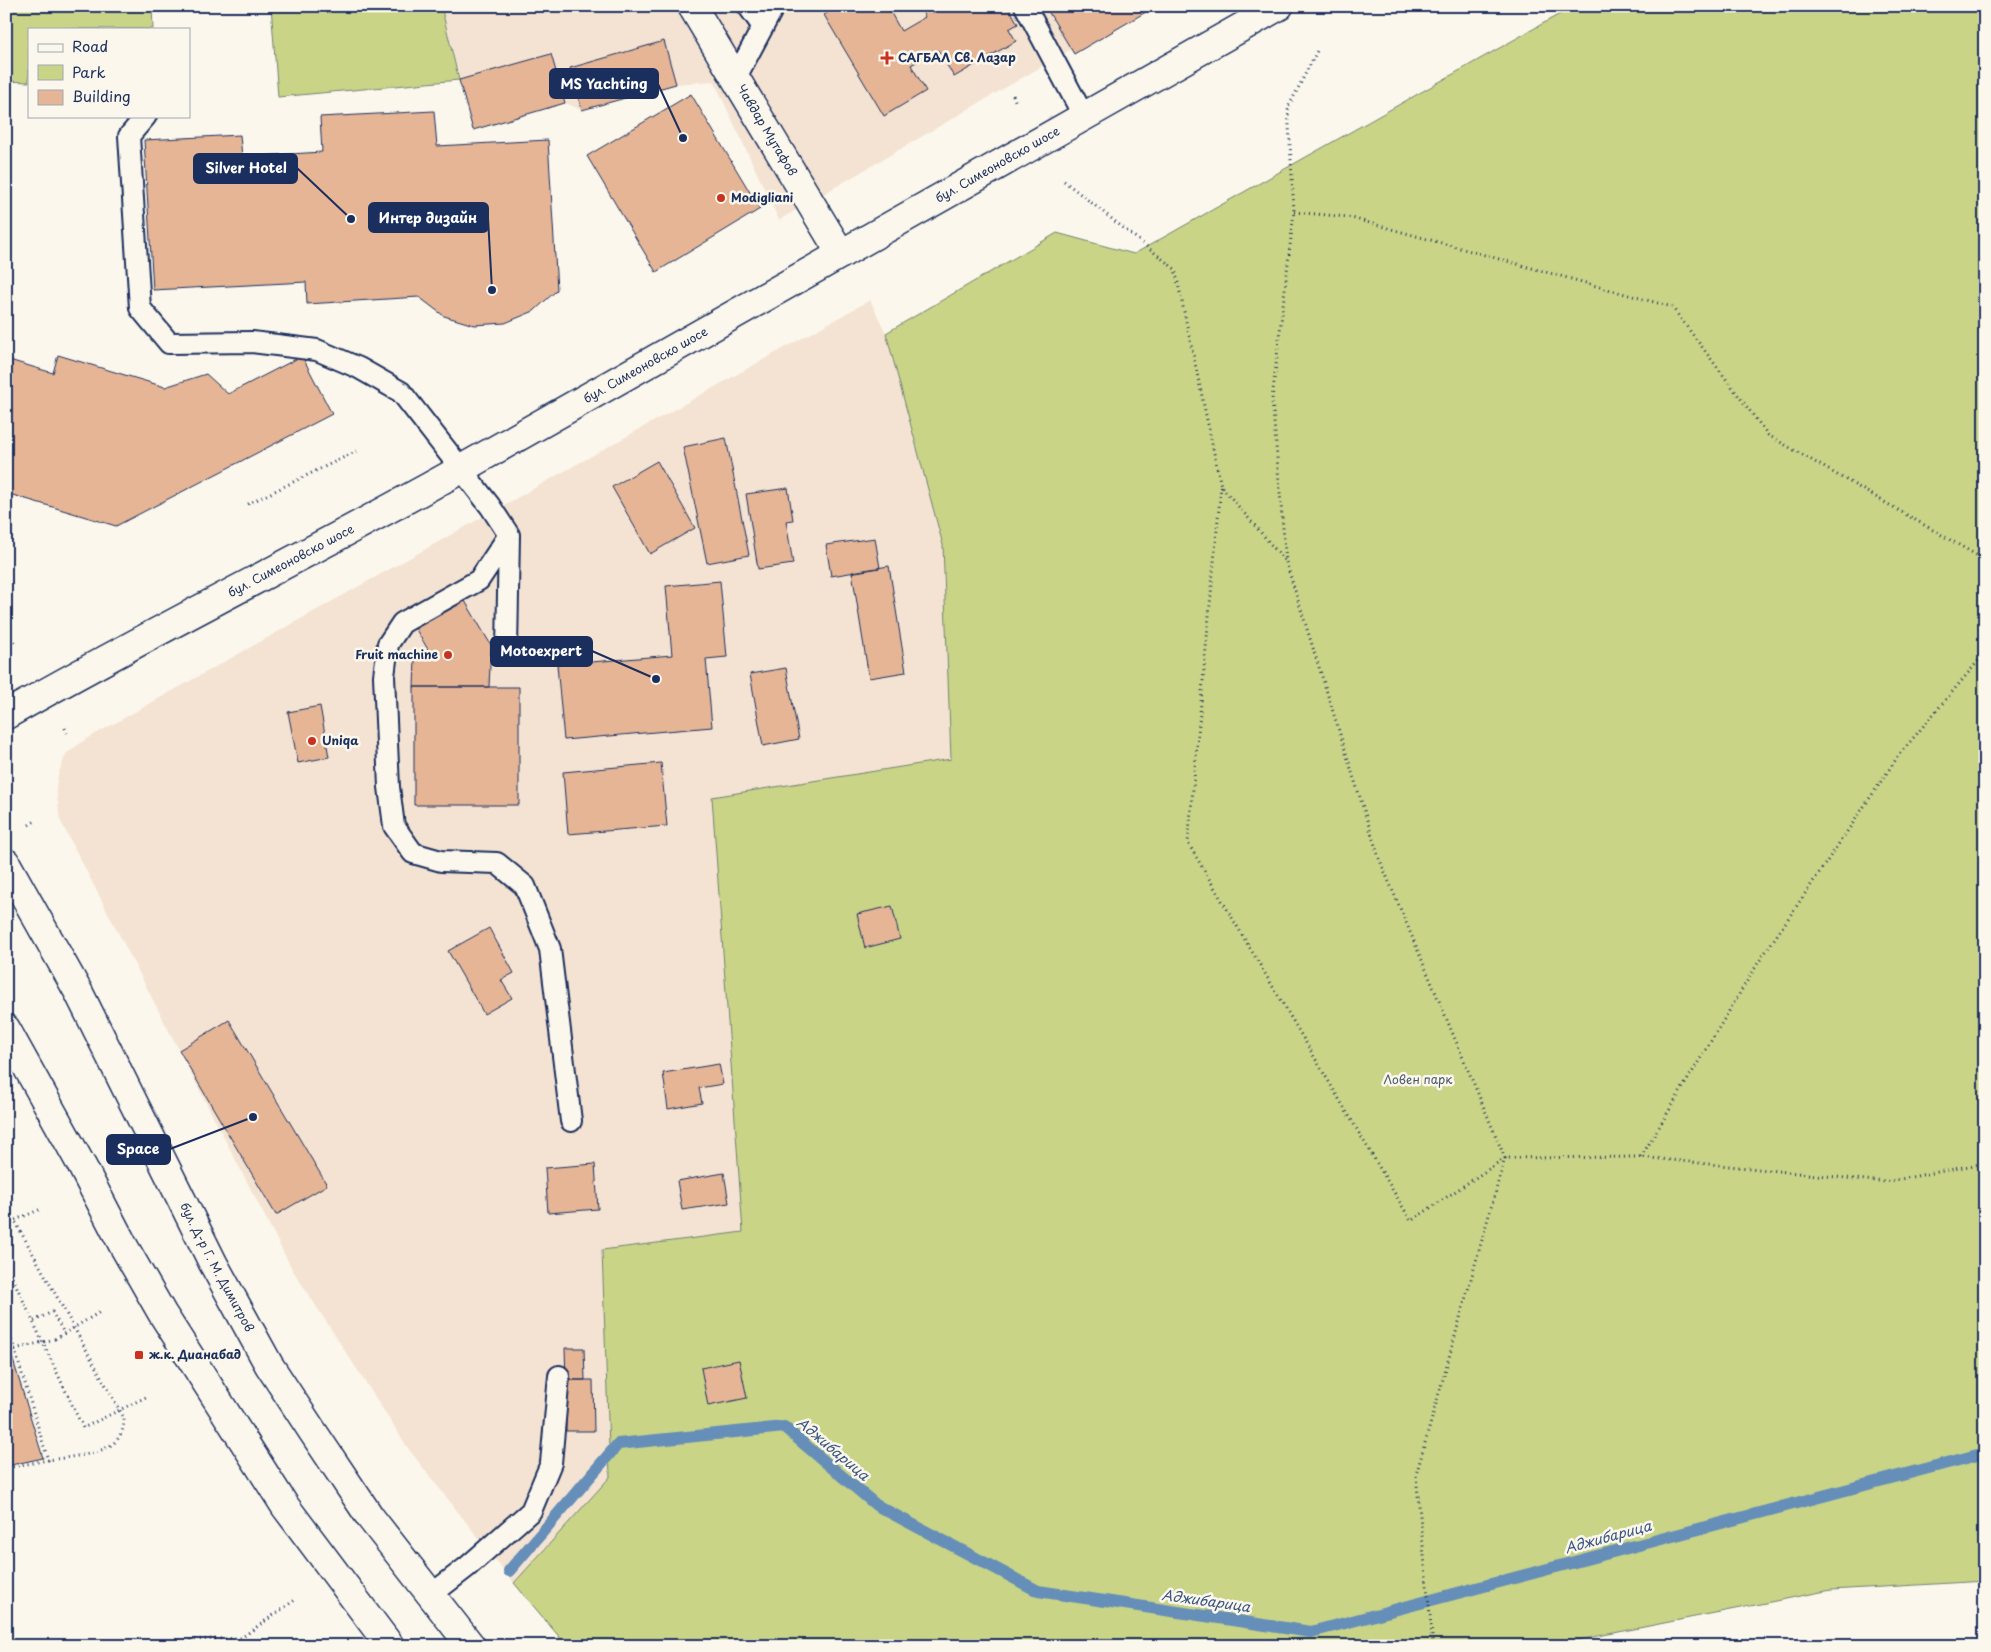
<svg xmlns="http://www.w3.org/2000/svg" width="1991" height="1652" viewBox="0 0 1991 1652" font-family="'Playpen Sans',sans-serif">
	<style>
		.built { fill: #f4e3d2 }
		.green { fill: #c9d487; stroke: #728272 }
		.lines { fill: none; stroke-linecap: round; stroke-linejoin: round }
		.stream { stroke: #658eb9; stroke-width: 12 }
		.building { fill: #e5b596; stroke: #1b2f5e }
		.lane-casing { stroke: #1b2f5e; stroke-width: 24 }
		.street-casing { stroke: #1b2f5e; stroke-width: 31 }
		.secondary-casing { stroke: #1b2f5e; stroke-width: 31 }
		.primary-casing { stroke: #1b2f5e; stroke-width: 31 }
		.path { stroke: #1b2f5e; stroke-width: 3; stroke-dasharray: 1 4; stroke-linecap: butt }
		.lane { stroke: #fbf7ec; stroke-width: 20 }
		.street { stroke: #fbf7ec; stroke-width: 28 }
		.secondary { stroke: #fbf7ec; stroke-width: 28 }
		.primary { stroke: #fbf7ec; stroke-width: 28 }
		.path-bridge { stroke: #1b2f5e; stroke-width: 3; stroke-dasharray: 1 4; stroke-linecap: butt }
		.poi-dot { fill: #c8321e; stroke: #fbf7ec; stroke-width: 2 }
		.labels { text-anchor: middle; stroke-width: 5; stroke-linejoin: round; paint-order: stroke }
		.poi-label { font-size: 12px; font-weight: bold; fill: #1b2f5e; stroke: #fbf7ec; text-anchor: start }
		.street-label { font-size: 12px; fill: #1b2f5e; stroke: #fbf7ec }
		.park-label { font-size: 12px; fill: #465868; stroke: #fbf7ec }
		.water-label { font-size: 14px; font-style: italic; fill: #3a5784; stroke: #fbf7ec }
		.leader { fill: none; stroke: #1b2f5e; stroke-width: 2 }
		.callout-dot { fill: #1b2f5e; stroke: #fbf7ec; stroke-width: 2 }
		.callout { fill: #1b2f5e; stroke: #1b2f5e; stroke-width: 2 }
		.callout-label { font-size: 14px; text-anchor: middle; font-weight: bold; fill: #fff }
	</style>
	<rect width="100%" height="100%" fill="#fbf7ec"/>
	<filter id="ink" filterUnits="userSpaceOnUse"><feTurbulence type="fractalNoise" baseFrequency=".02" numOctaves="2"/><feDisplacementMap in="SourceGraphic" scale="10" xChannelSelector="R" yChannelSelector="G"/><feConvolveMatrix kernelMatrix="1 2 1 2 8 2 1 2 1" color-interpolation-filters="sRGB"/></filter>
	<g filter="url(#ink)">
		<!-- built -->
		<path class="built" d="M441,6H1145L779,220L714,81L676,84L582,110L565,103L473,130Z
			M870,300L886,333L943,545L951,760L713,797L744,1232L602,1250L610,1477L514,1583L410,1451L292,1269L60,820L56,788L58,775L66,754L83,741Z"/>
		<!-- green -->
		<path class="green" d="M6,6H152L153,29H29V82L6,81Z
			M271,6H441L459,80L278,97Z
			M1574,6H1985V1581L1831,1590L1548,1646H567L514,1583L610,1477L602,1250L743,1232L712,797L951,759L943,545L886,333L1057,233L1134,254Z"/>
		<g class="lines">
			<!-- stream -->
			<path class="stream" d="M509,1571L618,1444L784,1427L876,1505L1038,1591L1311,1632L1985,1453"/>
		</g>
		<!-- building -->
		<path class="building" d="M838,6H887L901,31L925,17L922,11L930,6H1008L1018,24L1009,29L1016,41L954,77L938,50L911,65L926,91L884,116L824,15Z
			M1045,6H1156L1074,54Z
			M664,41L676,84L582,110L570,68Z
			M551,54L565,103L473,130L459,80Z
			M691,94L760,209L656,272L587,156Z
			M434,111L437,146L548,140L557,290L534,311L505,323L474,325L444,316L419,297L307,304L306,282L153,290L144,140L240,135L242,157L322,152L320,117Z
			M58,355L165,387L206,374L228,394L302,356L332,414L116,526L6,493V359L53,373Z
			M726,438L749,555L707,563L683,447Z
			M657,461L695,528L650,554L612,487Z
			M788,488L793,520L786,521L793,564L758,569L746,494Z
			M875,538L880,568L831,576L826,545Z
			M889,566L906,672L869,678L852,572Z
			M720,581L727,657L706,659L712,727L564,740L557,665L672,655L666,586Z
			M465,601L491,645L489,687H414L415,658L429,651L415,628Z
			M786,668L799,739L763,746L750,674Z
			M414,687H519V805H414Z
			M320,706L329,757L298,763L288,712Z
			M661,763L667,826L568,834L563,772Z
			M892,906L900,939L865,948L857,914Z
			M489,928L514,973L501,980L512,998L484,1014L448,951Z
			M229,1020L327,1185L276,1215L179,1050Z
			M719,1064L723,1084L699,1088L702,1103L668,1109L663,1073Z
			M595,1164L598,1209L548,1213L545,1168Z
			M724,1173L729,1203L682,1210L677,1181Z
			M6,1337L43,1458L6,1466Z
			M565,1348H584L585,1380H566Z
			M739,1360L747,1398L708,1406L701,1368Z
			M566,1380H593L594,1431H566Z"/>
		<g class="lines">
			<defs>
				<path id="lane" d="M748,6L763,27
					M1025,6L1083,115
					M735,79L774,6
					M146,116L129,136L140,308L169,343L252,342L317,350L359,368L401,392L490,506L509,535L507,650
					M509,535L479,580L402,623L388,644L384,676L389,787L394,826L413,853L441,861L497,863L525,886L550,949L571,1121
					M432,1594L467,1567L531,1511L551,1463L559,1376"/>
				<g id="street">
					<path id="s1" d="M692,6L841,254"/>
				</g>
				<g id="secondary">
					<path id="s2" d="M6,715C156,629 312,553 463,468C736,316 1006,158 1279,6"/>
				</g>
				<g id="primary">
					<path id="s3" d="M6,863L79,993L213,1263L269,1365L313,1432L370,1517L471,1646"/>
					<path d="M6,1029L82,1166L123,1245L162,1313L285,1506L390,1646"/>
				</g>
			</defs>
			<!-- lane casing -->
			<use href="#lane" class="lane-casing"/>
			<!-- street casing -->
			<use href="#street" class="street-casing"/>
			<!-- secondary casing -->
			<use href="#secondary" class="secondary-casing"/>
			<!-- primary casing -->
			<use href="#primary" class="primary-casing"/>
			<!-- path -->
			<path class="path" d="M1013,95L1016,103
				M1064,181L1175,269L1221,486L1286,562
				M1294,212L1348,217L1672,307L1768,435L1985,560
				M1221,486L1188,843L1411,1221L1505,1158L1379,858L1286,562L1272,399L1294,212L1288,108L1318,49
				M248,504L357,451
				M8,633L16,645
				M65,728L67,733
				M29,825L37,820
				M1641,1157L1758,963L1899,755L1985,653
				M6,1205L124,1418C124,1425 123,1431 119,1437C109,1455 67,1457 48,1460
				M6,1224L41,1209
				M6,1264L83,1428L148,1396
				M6,1321L48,1460L6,1468
				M34,1321L52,1312L64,1333
				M55,1339L100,1312
				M55,1646L241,1638L295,1600
				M1433,1646L1416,1475L1505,1158L1641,1157L1885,1182L1985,1163"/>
			<!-- lane -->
			<use href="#lane" class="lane"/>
			<!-- street -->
			<use href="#street" class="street"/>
			<!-- secondary -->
			<use href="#secondary" class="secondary"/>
			<!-- primary -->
			<use href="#primary" class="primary"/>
			<!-- path-bridge -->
			<path class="path-bridge" d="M15,1349L55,1339"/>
		</g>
	</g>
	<!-- markers -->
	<g class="poi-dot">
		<path d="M884.5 50.5h5v5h5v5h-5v5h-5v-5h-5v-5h5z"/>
		<circle cx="721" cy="198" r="5"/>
		<circle cx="448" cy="655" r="5"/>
		<circle cx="312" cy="741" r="5"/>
		<rect x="134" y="1350" width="10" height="10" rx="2.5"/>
	</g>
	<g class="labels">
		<!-- poi labels -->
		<g class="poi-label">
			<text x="898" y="62">САГБАЛ Св. Лазар</text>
			<text x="731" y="202">Modigliani</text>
			<text x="438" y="659" text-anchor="end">Fruit machine</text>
			<text x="322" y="745">Uniqa</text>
			<text x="149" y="1359">ж.к. Дианабад</text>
		</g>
		<!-- street labels -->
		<g class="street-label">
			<text dy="4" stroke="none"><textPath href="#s1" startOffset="145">Чавдар Мутафов</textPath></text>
			<text dy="4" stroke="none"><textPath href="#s2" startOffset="1134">бул. Симеоновско шосе</textPath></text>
			<text dy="4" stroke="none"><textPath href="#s2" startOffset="729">бул. Симеоновско шосе</textPath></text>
			<text dy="4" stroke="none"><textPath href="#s2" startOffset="324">бул. Симеоновско шосе</textPath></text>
			<text dy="4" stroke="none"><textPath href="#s3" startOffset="456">бул. Д-р Г. М. Димитров</textPath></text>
		</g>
		<!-- park labels -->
		<g class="park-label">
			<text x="1418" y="1084">Ловен парк</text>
		</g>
		<!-- water labels -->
		<g class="water-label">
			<text transform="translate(833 1449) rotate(40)" y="5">Аджибарица</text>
			<text transform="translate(1608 1537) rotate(-15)" y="5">Аджибарица</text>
			<text transform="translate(1206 1601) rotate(8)" y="5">Аджибарица</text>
		</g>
	</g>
	<!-- callouts -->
	<path class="leader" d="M683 138L658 84M351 219L297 168M492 290L488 218M656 679L592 651M253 1117L170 1149"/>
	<g class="callout-dot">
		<circle cx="683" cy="138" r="5"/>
		<circle cx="351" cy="219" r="5"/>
		<circle cx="492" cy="290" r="5"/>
		<circle cx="656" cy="679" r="5"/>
		<circle cx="253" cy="1117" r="5"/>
	</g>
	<g class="callout">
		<rect x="550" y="69" width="108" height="29" rx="5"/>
		<rect x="194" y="154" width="103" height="29" rx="5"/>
		<rect x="369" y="203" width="119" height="29" rx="5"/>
		<rect x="491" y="637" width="101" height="29" rx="5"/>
		<rect x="107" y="1135" width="63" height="29" rx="5"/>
	</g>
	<g class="callout-label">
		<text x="604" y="89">MS Yachting</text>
		<text x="246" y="173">Silver Hotel</text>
		<text x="428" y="223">Интер дизайн</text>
		<text x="541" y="656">Motoexpert</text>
		<text x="138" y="1154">Space</text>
	</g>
	<!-- margin -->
	<rect width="1991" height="1652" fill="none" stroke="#fbf7ec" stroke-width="25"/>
	<rect x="12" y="12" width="1966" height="1627" fill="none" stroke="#1b2f5e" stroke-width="2" filter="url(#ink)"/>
	<!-- legend -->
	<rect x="28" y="28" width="162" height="90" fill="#fbf7ec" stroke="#a1a7b3"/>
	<rect x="38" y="44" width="25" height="8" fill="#fbf7ec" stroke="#a1a7b3"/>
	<text x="72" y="52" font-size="15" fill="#1b2f5e">Road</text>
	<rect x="38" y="65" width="25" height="15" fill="#c9d487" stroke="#a1a7b3"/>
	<text x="72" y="78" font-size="15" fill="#1b2f5e">Park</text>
	<rect x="38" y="90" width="25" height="15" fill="#e5b596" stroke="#a1a7b3"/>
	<text x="72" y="102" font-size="15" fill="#1b2f5e">Building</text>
</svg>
